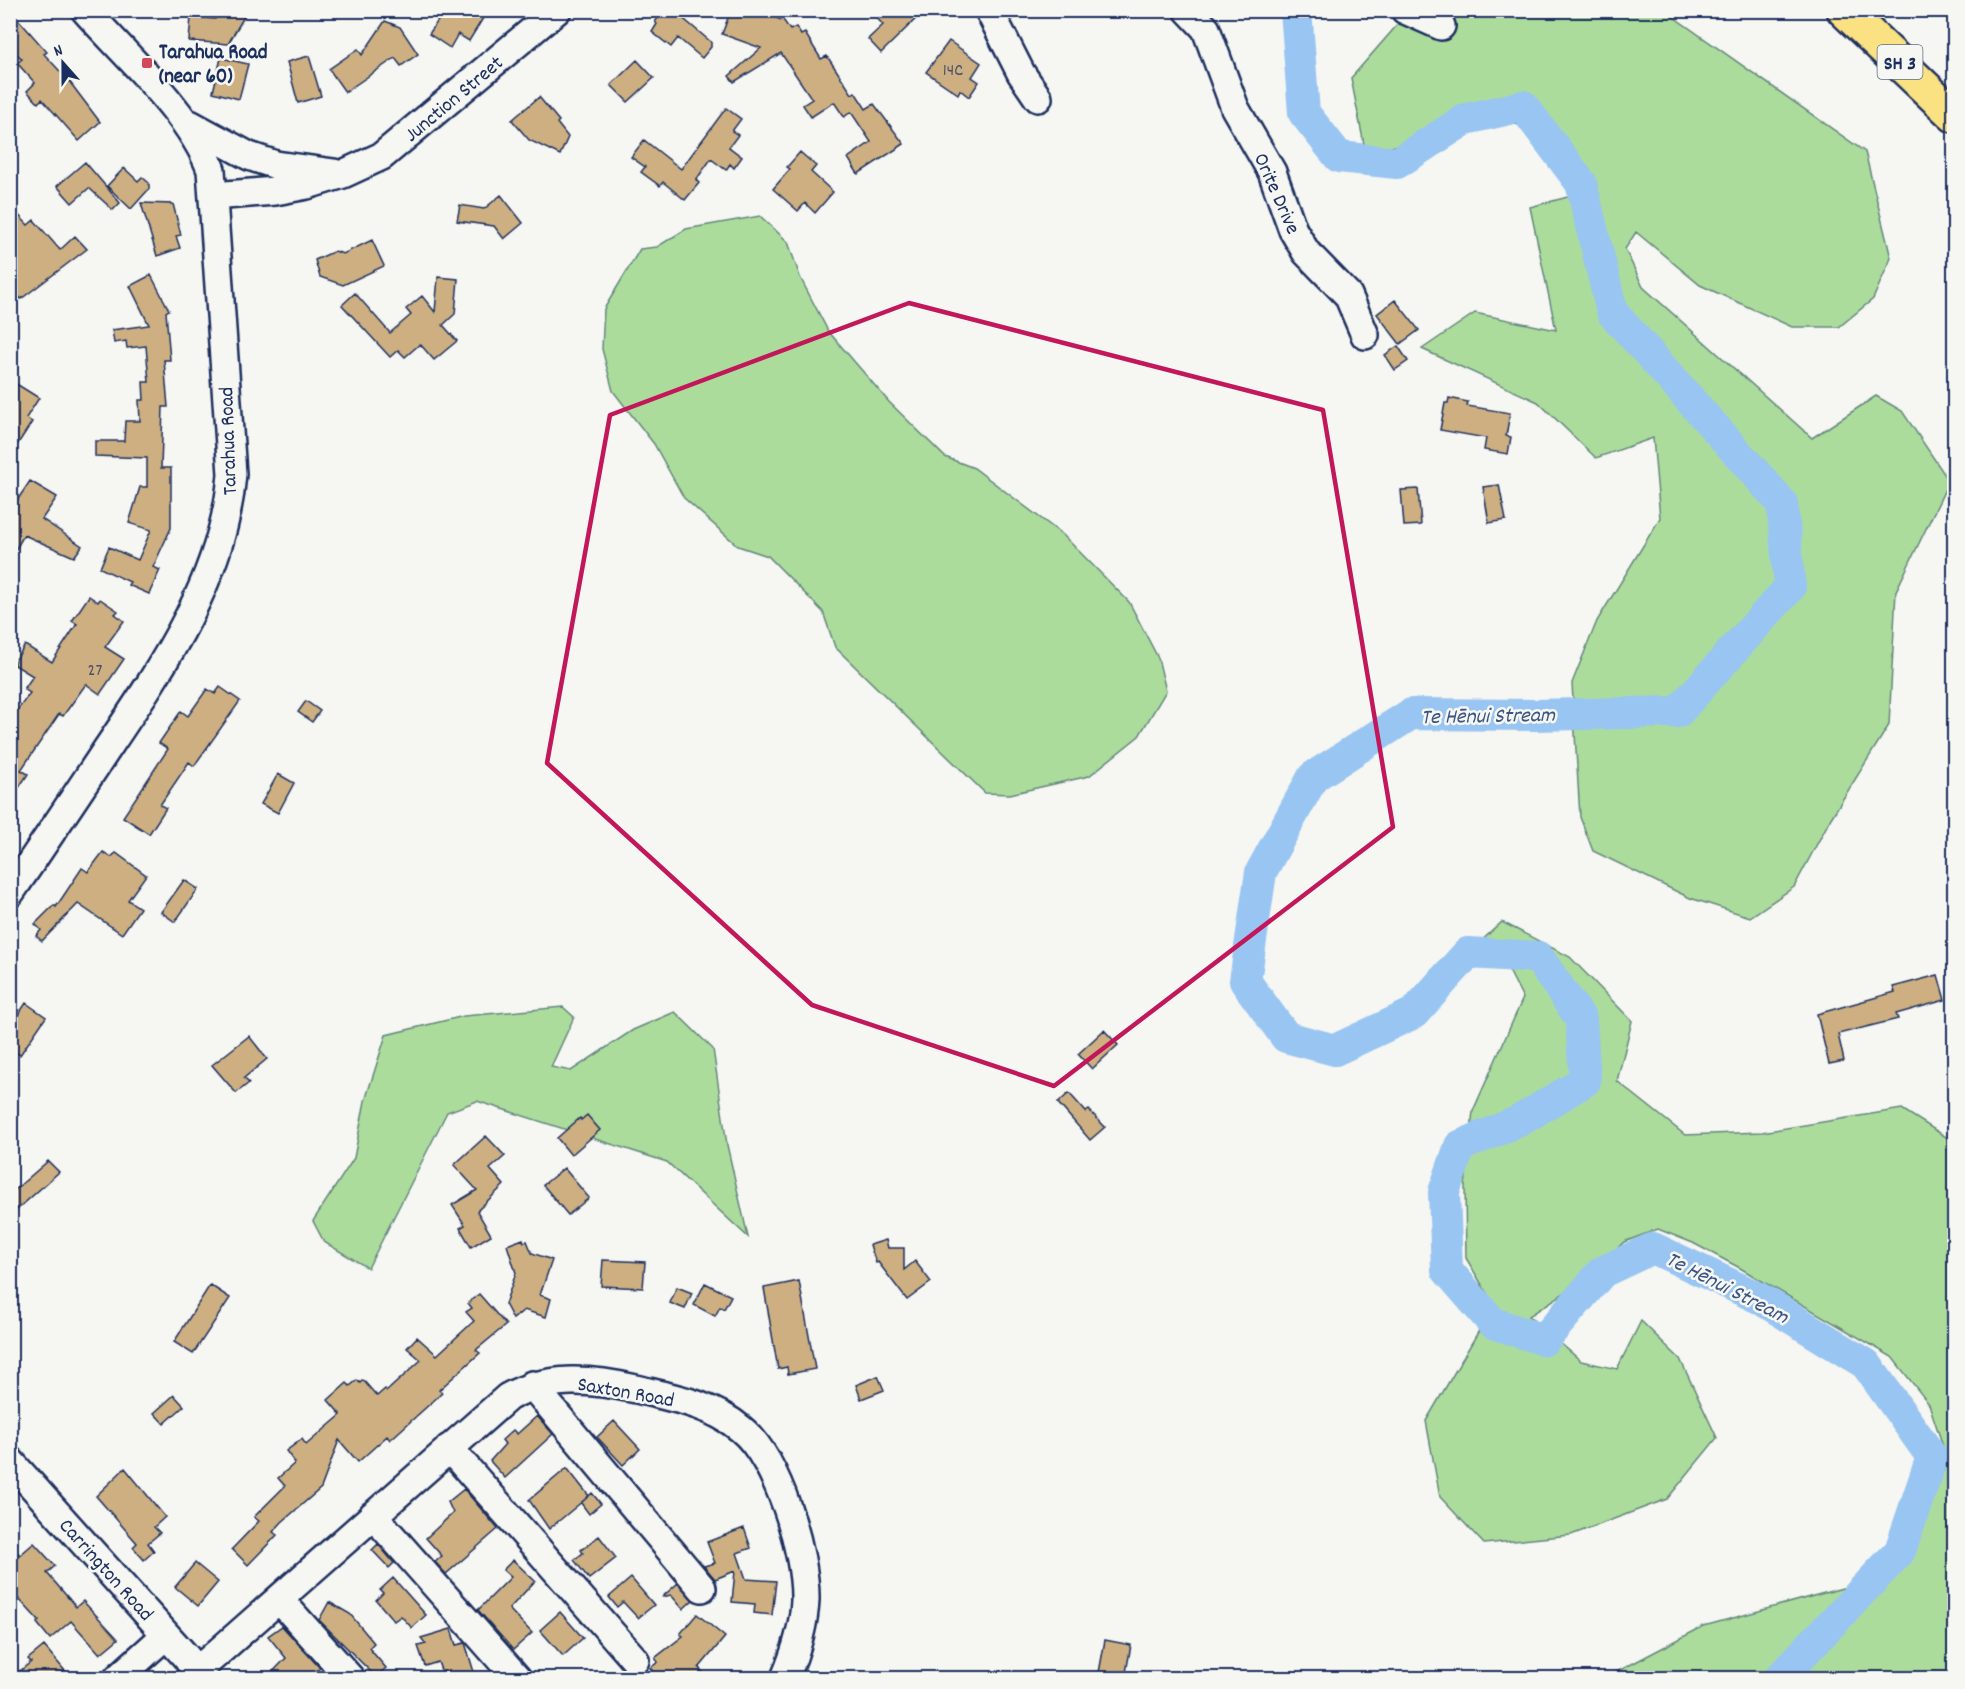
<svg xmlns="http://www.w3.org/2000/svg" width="1965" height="1689" viewBox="0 0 1965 1689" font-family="Dekko,sans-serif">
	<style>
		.green { fill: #acdc9c; stroke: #64867d; stroke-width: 1.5 }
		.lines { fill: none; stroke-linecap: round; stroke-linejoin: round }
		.river { stroke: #98c5f2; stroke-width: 32 }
		.building { fill: #cdaf81; stroke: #1b2f5e; stroke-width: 1.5 }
		.minor-casing { stroke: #1b2f5e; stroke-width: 32 }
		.highway-casing { stroke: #1b2f5e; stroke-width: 38 }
		.minor { stroke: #f6f6f2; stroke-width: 27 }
		.highway { stroke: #fae181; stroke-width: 33 }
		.marked { fill: none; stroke: #c2185b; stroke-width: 4.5; stroke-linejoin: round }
		.poi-dot { fill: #d1495b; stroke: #f6f6f2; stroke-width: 2 }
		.labels { text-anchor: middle; stroke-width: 5; stroke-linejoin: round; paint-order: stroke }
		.number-label { font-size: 18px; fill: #484f67 }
		.shield { fill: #f6f6f2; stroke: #5d6b8a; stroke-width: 1.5 }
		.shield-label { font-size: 20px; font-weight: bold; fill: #1b2f5e }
		.poi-label { font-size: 21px; font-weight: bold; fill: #1b2f5e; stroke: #f6f6f2; text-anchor: start }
		.street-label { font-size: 21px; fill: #1b2f5e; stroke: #f6f6f2 }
		.water-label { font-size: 22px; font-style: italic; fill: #3a5483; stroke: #f6f6f2 }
	</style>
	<rect width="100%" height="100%" fill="#f6f6f2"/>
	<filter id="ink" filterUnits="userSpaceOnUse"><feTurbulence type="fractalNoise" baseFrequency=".0167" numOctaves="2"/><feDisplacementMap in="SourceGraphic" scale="12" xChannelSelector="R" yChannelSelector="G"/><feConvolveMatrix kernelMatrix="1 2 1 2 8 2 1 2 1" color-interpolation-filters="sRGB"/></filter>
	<g filter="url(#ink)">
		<!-- green -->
		<path class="green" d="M1441,11H1665L1865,152L1891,258L1873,299L1839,327H1792L1700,285L1636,232L1625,249L1643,287L1812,438L1876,396L1902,411L1949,481L1896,591L1889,725L1831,818L1794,887L1750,917L1690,898L1593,851L1580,817L1572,683L1597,621L1660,518L1653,438L1596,458L1538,402L1422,349L1475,313L1556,330L1530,207L1579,194L1537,132L1500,118L1455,127L1366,155L1351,78L1399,23Z
			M760,216L788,242L800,277L828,331L889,402L945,457L974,468L1063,535L1129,602L1158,658L1166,691L1139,736L1089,776L1010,794L985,793L835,647L823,612L768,556L738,546L684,498L654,444L613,391L602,349L604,309L640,249L657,247L686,229Z
			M1502,922L1570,957L1632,1021L1617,1081L1685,1135L1762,1132L1902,1109L1954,1142V1678H1605L1704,1626L1868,1581L1920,1520L1948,1461L1929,1404L1892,1357L1740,1268L1693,1243L1658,1229L1624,1242L1581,1282L1529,1316L1581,1361L1617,1369L1641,1321L1680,1359L1717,1438L1667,1499L1571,1535L1484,1544L1440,1497L1426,1421L1494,1305L1466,1258L1465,1186L1473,1111L1523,998L1506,965H1455Z
			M563,1007L574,1017L551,1067L571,1071L633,1030L675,1012L713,1049L727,1145L748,1237L667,1162L477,1101L447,1112L368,1268L324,1242L313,1221L354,1158L365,1101L386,1035L464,1016Z"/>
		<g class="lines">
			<!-- river -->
			<path class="river" d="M1296,10L1304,113L1339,157L1397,163L1466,119L1523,106L1581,183L1612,312L1782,503L1790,587L1678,712L1534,715L1411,714L1313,777L1261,872L1245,981L1286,1037L1335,1050L1414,1013L1468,953L1538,957L1581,1019L1585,1081L1519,1121L1460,1146L1444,1192L1447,1270L1493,1323L1544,1340L1602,1272L1653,1248L1759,1298L1866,1364L1932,1457L1900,1551L1780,1678"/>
		</g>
		<!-- building -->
		<path class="building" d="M10,10L47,52L44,54L69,81L100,122L79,141L42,99L38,103L27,91L35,83L17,63L22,59L10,47Z
			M221,10H248L228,44L189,41L191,17L215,19Z
			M445,10H488L469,41L458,34L450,48L429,34Z
			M664,10H673L711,42V47L702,58L678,38L671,47L652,32L657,24L655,22Z
			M731,10H756L784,21L790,30L796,27L801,35L805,33L821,59L827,56L852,94L855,92L866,109L874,104L904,144L858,174L848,158L871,142L851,112L844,117L834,102L811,117L803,105L812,99L781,53L734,82L729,76L761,48L722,34Z
			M870,10H925L881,53L868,39L883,25Z
			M385,21L400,27L418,54L401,66L395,58L345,92L329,69L358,49L362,55Z
			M949,41L981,63L972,77L979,82L969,97L960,90L958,94L926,72Z
			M309,56L321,96L298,103L287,62Z
			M221,58L248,64L239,99L213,92Z
			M637,60L654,78L628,102L611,85Z
			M539,97L559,121L557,123L568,137L560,155L529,140L512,120Z
			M726,108L741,119L732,131L738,135L729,147L742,157L734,168L730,164L726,170L711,159L696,180L699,183L685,200L663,182L660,186L641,172L645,167L631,157L644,140L681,169Z
			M800,152L816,166L811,172L833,192L815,213L805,203L798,211L773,189L790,169L787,167Z
			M85,162L120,203L113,210L89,188L72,203L57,186Z
			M124,168L138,181L142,177L149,183V189L131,209L107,186Z
			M501,195L523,223L504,239L494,226L457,221L460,205L484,209Z
			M141,203L173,204L181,235L176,236L180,248L157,256Z
			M10,206L28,225L34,220L60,250L75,236L87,249L21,299L10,286Z
			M372,240L384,266L343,285L320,277L315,260L335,251L343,254Z
			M151,275L169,310L166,312L170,360H164L168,407H163L161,468H171V528L153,567L160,570L149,594L128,585L130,582L100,568L109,547L138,560L151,530L129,523L140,487H147V458L95,456V441H124L125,421H140L139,400H144L143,382H149L146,346L127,348L126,341L114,343L112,330L149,325L130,286Z
			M438,277L458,279L455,314L443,325L457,341L434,360L420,344L405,357L398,350L390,357L342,305L355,293L390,333L411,315L406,309L422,296L435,312Z
			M1395,300L1419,330L1400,344L1377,314Z
			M1398,346L1408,361L1395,370L1385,355Z
			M10,380L39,398L26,418L32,422L10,456Z
			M1449,398L1468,402L1467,406L1510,413L1506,436L1511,437L1508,454L1484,450L1486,438L1440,430L1445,403H1448Z
			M30,481L57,497L42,519L82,546L74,557L24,535L10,559V511Z
			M1499,485L1506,520L1489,523L1483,487Z
			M1418,489L1421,525L1404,526L1401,490Z
			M89,596L98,602L100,599L118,611L115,614L124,621L105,647L124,659L100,694L86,684L63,716L59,714L21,770L28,774L10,801V720L30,693L24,689L33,676L13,664L25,645L52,662L77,624L72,621Z
			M220,687L240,701L194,766L189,762L160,805L166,808L149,834L123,817L168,749L159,743L181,711L188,716L207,689L215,694Z
			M306,701L320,711L312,722L298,712Z
			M278,774L294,783L278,813L261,804Z
			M103,852L111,857L116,853L146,875L128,900L140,908L122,934L78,904L42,941L36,936L41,930L35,924L54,905L56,907L82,868L88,872Z
			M184,880L198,889L175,922L161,912Z
			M1938,975L1945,1000L1896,1014L1898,1019L1838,1034L1844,1061L1829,1064L1817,1014L1895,992L1893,987Z
			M26,1003L46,1017L20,1055L10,1049V1027Z
			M1104,1030L1118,1045L1092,1069L1078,1054Z
			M249,1036L267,1059L244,1078L249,1083L236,1093L212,1065Z
			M1069,1093L1086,1112L1089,1110L1105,1127L1090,1140L1058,1103Z
			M587,1115L600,1130L571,1155L557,1138L580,1118L581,1120Z
			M486,1136L505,1156L490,1169L504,1185L477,1211L491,1235L471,1247L460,1228L465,1225L452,1205L477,1190L454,1165Z
			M48,1161L59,1172L10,1216V1194Z
			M564,1168L589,1198L568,1215L543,1185Z
			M523,1239L524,1242L527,1241L532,1253L552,1260L540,1295L551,1299L546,1317L524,1310L513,1319L505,1304L516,1273L507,1245Z
			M886,1240L888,1248H904V1270L915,1261L931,1282L907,1300L878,1262L876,1263L870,1245Z
			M603,1260L645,1262L643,1288L601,1286Z
			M799,1281L815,1369L788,1374L787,1367L778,1369L764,1288Z
			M705,1283L731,1296L724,1309L720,1307L715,1316L694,1305Z
			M210,1285L230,1298L193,1354L174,1342Z
			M677,1287L692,1293L685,1309L670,1303Z
			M479,1294L506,1325L476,1350L480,1353L439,1390L442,1393L390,1440L387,1436L358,1462L339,1440L321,1488L282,1522L273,1532L277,1535L248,1565L232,1549L259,1521L254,1517L285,1486L278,1478L295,1463L286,1451L302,1439L306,1445L341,1415L328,1400L347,1383L350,1386L357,1380L360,1383L363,1380L377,1396L385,1389L387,1391L421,1360L407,1348L417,1337L437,1355L474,1321L466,1312L472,1308L468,1303Z
			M878,1376L884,1390L861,1399L856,1385Z
			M174,1395L184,1406L164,1424L154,1413Z
			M537,1416L553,1434L505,1478L490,1461L505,1444L502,1440L513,1430L517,1434Z
			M614,1421L640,1449L623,1465L597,1437Z
			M125,1468L165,1517L154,1527L160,1533L148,1543L154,1551L144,1560L133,1547L137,1543L96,1496Z
			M567,1468L589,1496L549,1529L529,1500Z
			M464,1489L498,1529L446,1574L435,1562L442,1556L426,1538L453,1513L448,1502Z
			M592,1493L601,1504L589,1514L581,1503Z
			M744,1528L751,1548L737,1553L746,1579L776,1581L772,1615L754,1613L755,1604L732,1602L735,1571L715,1579L704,1566L715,1563L707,1542Z
			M599,1536L616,1558L589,1579L574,1560L583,1553L581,1550Z
			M34,1543L55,1566L47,1573L76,1607L83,1601L118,1639L100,1654L71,1621L50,1639L37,1623L39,1621L19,1599L10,1606V1544L20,1555Z
			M378,1544L394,1563L389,1568L372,1550Z
			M513,1560L535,1581L509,1609L532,1633L513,1650L478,1610L511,1577L503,1570Z
			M195,1563L218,1582L198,1606L175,1587Z
			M393,1578L426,1615L412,1628L401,1616L394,1621L376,1600L383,1593L380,1590Z
			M631,1578L654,1605L638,1618L623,1602L617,1607L609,1597Z
			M678,1583L693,1600L683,1609L671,1595L662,1597Z
			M329,1602L350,1614L374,1643L369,1648L386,1668L376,1677L319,1620Z
			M560,1612L583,1638L563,1656L540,1630Z
			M697,1614L725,1637L699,1668L708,1678H659L650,1668L658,1662L655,1658L683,1636L680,1634Z
			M282,1626L320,1668L307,1678H267L286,1658L268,1636Z
			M451,1629L456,1645L465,1643L474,1672L455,1678H444L438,1662L425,1666L418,1646L426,1644L421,1638Z
			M1105,1640L1131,1645L1125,1678H1098Z
			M44,1646L71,1678H11L31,1662L28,1659Z"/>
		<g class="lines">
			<defs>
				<path id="minor" d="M989,10L1021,73L1038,98
					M1188,10L1206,29L1235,108L1272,172L1293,230L1306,252L1348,295L1365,335
					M1405,10L1441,26
					M190,124L249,156L276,165L334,173
					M213,196L275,191L307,185L343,174L382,156L557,10
					M10,893C43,845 75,797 107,749C163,666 224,577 232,474L211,170C191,114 125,55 85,10
					M532,1385L702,1588
					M449,1448L635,1660
					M10,1461L187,1658L201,1678
					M373,1515L517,1678
					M279,1599L350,1678
					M197,1671L508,1397C548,1375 593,1379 636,1389C674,1398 711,1404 741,1429C778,1459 806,1553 805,1600C804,1626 795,1654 785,1678
					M118,1678L166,1635"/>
				<path id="highway" d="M1844,10L1954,115"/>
			</defs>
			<!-- minor casing -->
			<use href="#minor" class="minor-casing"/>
			<!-- highway casing -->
			<use href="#highway" class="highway-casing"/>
			<!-- minor -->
			<use href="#minor" class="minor"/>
			<!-- highway -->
			<use href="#highway" class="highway"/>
		</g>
	</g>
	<!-- marked area -->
	<path class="marked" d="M909,303L1323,410L1393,827L1054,1086L812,1005L547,763L610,415Z"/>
	<!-- markers -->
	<rect class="poi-dot" x="141" y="57" width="12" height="12" rx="3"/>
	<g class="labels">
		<!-- number labels -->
		<g class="number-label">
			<text x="953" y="75">14C</text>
			<text x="95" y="675">27</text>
		</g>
		<!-- shield labels -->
		<rect class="shield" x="1877.5" y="45" width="45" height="34" rx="4.5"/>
		<g class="shield-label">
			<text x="1900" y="69">SH 3</text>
		</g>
		<!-- poi labels -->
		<g class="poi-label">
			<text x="159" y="58">Tarahua Road<tspan x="159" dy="24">(near 60)</tspan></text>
		</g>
		<!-- street labels -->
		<g class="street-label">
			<text transform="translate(453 98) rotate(-40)" y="7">Junction Street</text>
			<text transform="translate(1278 193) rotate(66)" y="7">Orite Drive</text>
			<text transform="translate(227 441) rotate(-92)" y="7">Tarahua Road</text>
			<text transform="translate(626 1391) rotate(10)" y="7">Saxton Road</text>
			<text transform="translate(107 1569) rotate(48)" y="7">Carrington Road</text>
		</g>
		<!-- water labels -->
		<g class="water-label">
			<text transform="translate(1488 714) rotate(-1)" y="8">Te Hēnui Stream</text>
			<text transform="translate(1728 1286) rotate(27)" y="8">Te Hēnui Stream</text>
		</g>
	</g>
	<!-- margin -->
	<rect width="1965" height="1689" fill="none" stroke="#f6f6f2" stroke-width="36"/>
	<rect x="18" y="18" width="1929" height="1653" fill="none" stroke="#1b2f5e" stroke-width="2" filter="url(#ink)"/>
	<!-- north arrow -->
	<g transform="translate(63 63) rotate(339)" stroke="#f6f6f2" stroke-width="4.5" paint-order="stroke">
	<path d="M0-4.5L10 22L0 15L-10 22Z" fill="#1b2f5e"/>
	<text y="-9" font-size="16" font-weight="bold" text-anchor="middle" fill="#1b2f5e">N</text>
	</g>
</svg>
